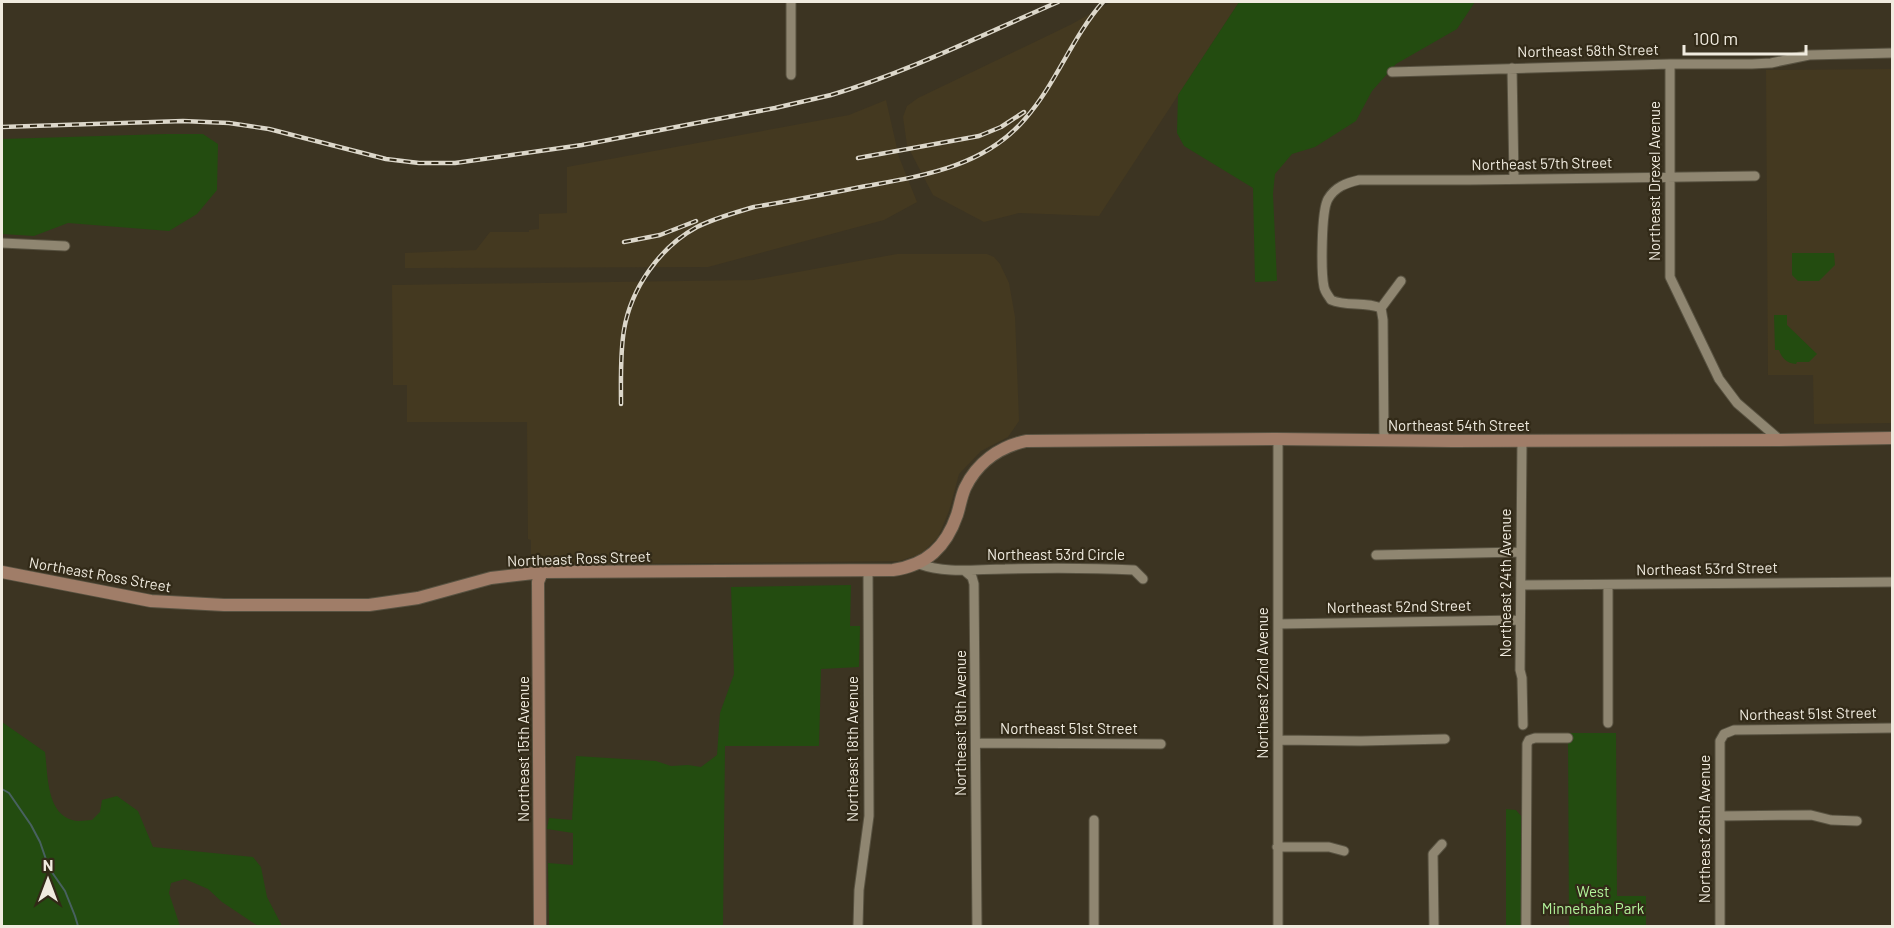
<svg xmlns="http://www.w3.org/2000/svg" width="1894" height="928" viewBox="0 0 1894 928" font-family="Barlow,sans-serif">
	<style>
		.built { fill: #443920 }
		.green { fill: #234c10 }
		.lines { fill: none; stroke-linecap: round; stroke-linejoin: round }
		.stream { stroke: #486160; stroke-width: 2 }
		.street-casing { stroke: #585241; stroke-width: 11 }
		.secondary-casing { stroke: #585241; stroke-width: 14 }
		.street { stroke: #8f8671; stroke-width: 9 }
		.secondary { stroke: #a07d68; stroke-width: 12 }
		.rail-casing { stroke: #dcd7ca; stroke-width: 4.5 }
		.rail { stroke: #322a18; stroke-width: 2; stroke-dasharray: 7; stroke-linecap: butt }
		.labels { text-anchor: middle; stroke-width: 4.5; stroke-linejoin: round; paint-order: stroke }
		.street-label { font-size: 15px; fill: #f0ebdf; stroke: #322a18 }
		.park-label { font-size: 15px; fill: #b3f49b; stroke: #322a18 }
	</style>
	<rect width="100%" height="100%" fill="#3c3422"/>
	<!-- built -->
	<path class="built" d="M1111,2H1239L1099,216L1019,213L984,222L933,195L907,145L903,117L907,106L918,98L1072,24Z
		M1892,69V423L1814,424L1813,375H1768L1766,70Z
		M886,100L899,157L917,202L884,220L708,267L405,268V253L476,250L490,232H529V230L539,229V214L567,213V167L849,115Z
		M897,254H987L994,257L1000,264L1009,283L1015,317L1019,421L1008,437L981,451L959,474L949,511L938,537L921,554L899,561L509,565V557H531V540L528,539L527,422H407V385H393L392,285L753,280Z"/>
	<!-- green -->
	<path class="green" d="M1239,2H1475L1457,29L1396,64L1372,91L1356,121L1315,147L1292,154L1275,174L1273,194L1277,281L1255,282L1253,188L1184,146L1177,133L1178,95Z
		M166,134H203L218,144L217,190L197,214L169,231L68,223L34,236L2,234V139Z
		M1792,253H1834L1835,265L1819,281H1798L1792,275Z
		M1774,315H1787V325L1817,354L1809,362H1797L1796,364C1787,363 1782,359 1779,350H1775Z
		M851,585L850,626H860L859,667L821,669L819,746H725L723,926H549L548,863L573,865V833L547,829L549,818L572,820L576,756L656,761L671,766L688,765L701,767L717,755L720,713L734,674L731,587Z
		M2,722L45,752C48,774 46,812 72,820C78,822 86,820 92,820L100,812L102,800L117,796L138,811L153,847L253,857L261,867L267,897L282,926H258L222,902L208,889L185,879L171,883L169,893L180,926H2Z
		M1568,733H1616L1617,896H1646V926H1569Z
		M1506,809L1516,810L1521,816V926H1506Z"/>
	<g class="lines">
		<!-- stream -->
		<path class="stream" d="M2,789L9,793L31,825L40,842L49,868L65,891L75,916L78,926"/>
		<defs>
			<path id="street" d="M791,2V75
				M1670,64V277L1719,379L1737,403L1780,440
				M1512,68L1514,179
				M1392,72L1670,64H1752L1771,63L1809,55L1892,53
				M2,243L65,246
				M1381,308L1401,281
				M1384,441L1383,320L1381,308C1364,301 1347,307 1331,300C1328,295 1325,292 1324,287C1321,273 1321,211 1328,199C1335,187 1346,183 1359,180H1470L1755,176
				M1522,441L1520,670L1522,678L1523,725
				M1376,555L1521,552
				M919,564C947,574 976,569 1005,569C1048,568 1091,568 1134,570L1143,579
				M965,571L972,577L974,584L977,926
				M1521,585L1892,582
				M1278,624L1520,620
				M1608,723V585
				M1278,740L1361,741L1445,739
				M976,743L1161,744
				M1720,816L1811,815L1831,820L1857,821
				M1277,847H1329L1344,851
				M858,926L859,890L869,816L868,571
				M1094,926V820
				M1278,926V439
				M1434,926L1433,854L1442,844
				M1526,926L1527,744L1529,740L1535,738H1568
				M1720,926V741L1724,734L1734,730L1892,728"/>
			<path id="secondary" d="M2,572L151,601L224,605H369L418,598L491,578L542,572L893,570C927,565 946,547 957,515C960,506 961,497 965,488C977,463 999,447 1026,441L1278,439L1453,441L1780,440L1892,438
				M540,926L538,582L542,572"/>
		</defs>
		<!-- street casing -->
		<use href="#street" class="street-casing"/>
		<!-- secondary casing -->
		<use href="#secondary" class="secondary-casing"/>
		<!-- street -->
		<use href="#street" class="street"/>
		<!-- secondary -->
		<use href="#secondary" class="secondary"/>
		<defs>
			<path id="rail" d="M2,127L183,121L229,123L269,129L386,159L419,163H455L582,145L775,108L831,95C908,72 984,34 1058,2
				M858,158L979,136L1001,127L1024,112
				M624,242L660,235L696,221
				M621,404C621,379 620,354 624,330C631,288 660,247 697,227C715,218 734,213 754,207C790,201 825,194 861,187C921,176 983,168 1025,119C1056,84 1072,37 1103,2"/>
		</defs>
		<!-- rail casing -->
		<use href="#rail" class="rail-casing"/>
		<!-- rail -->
		<use href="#rail" class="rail"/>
	</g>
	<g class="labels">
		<!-- street labels -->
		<g class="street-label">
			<text transform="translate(1588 51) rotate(-1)" y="5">Northeast 58th Street</text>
			<text transform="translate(1542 164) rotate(-1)" y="5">Northeast 57th Street</text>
			<text transform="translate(1655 181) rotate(-90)" y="5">Northeast Drexel Avenue</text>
			<text x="1459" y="431">Northeast 54th Street</text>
			<text x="1056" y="560">Northeast 53rd Circle</text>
			<text transform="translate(579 559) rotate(-2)" y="5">Northeast Ross Street</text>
			<text transform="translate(1707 569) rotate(-1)" y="5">Northeast 53rd Street</text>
			<text transform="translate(100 575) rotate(10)" y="5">Northeast Ross Street</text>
			<text transform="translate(1506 583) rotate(-90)" y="5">Northeast 24th Avenue</text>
			<text transform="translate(1399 607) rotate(-1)" y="5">Northeast 52nd Street</text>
			<text transform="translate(1263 683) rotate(-90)" y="5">Northeast 22nd Avenue</text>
			<text transform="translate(1808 714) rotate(-1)" y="5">Northeast 51st Street</text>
			<text transform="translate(961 723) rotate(-90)" y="5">Northeast 19th Avenue</text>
			<text x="1069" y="734">Northeast 51st Street</text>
			<text transform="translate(524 749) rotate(-90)" y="5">Northeast 15th Avenue</text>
			<text transform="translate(853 749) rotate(-90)" y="5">Northeast 18th Avenue</text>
			<text transform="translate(1705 829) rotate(-90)" y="5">Northeast 26th Avenue</text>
		</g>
		<!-- park labels -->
		<g class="park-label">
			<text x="1593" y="897">West<tspan x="1593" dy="17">Minnehaha Park</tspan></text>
		</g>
	</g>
	<!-- border -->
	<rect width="1894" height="928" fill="none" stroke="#f0ebdf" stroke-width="6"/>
	<!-- north arrow -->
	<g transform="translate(48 880)" stroke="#322a18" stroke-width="4.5" paint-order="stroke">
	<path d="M0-4.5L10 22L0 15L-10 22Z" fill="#f0ebdf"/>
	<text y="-9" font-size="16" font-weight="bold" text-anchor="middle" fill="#f0ebdf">N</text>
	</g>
	<!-- scale -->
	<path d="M1684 45v9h122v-9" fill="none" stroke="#f0ebdf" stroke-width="3"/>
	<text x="1693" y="45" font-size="18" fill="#f0ebdf" stroke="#322a18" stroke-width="4.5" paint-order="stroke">100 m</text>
</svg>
